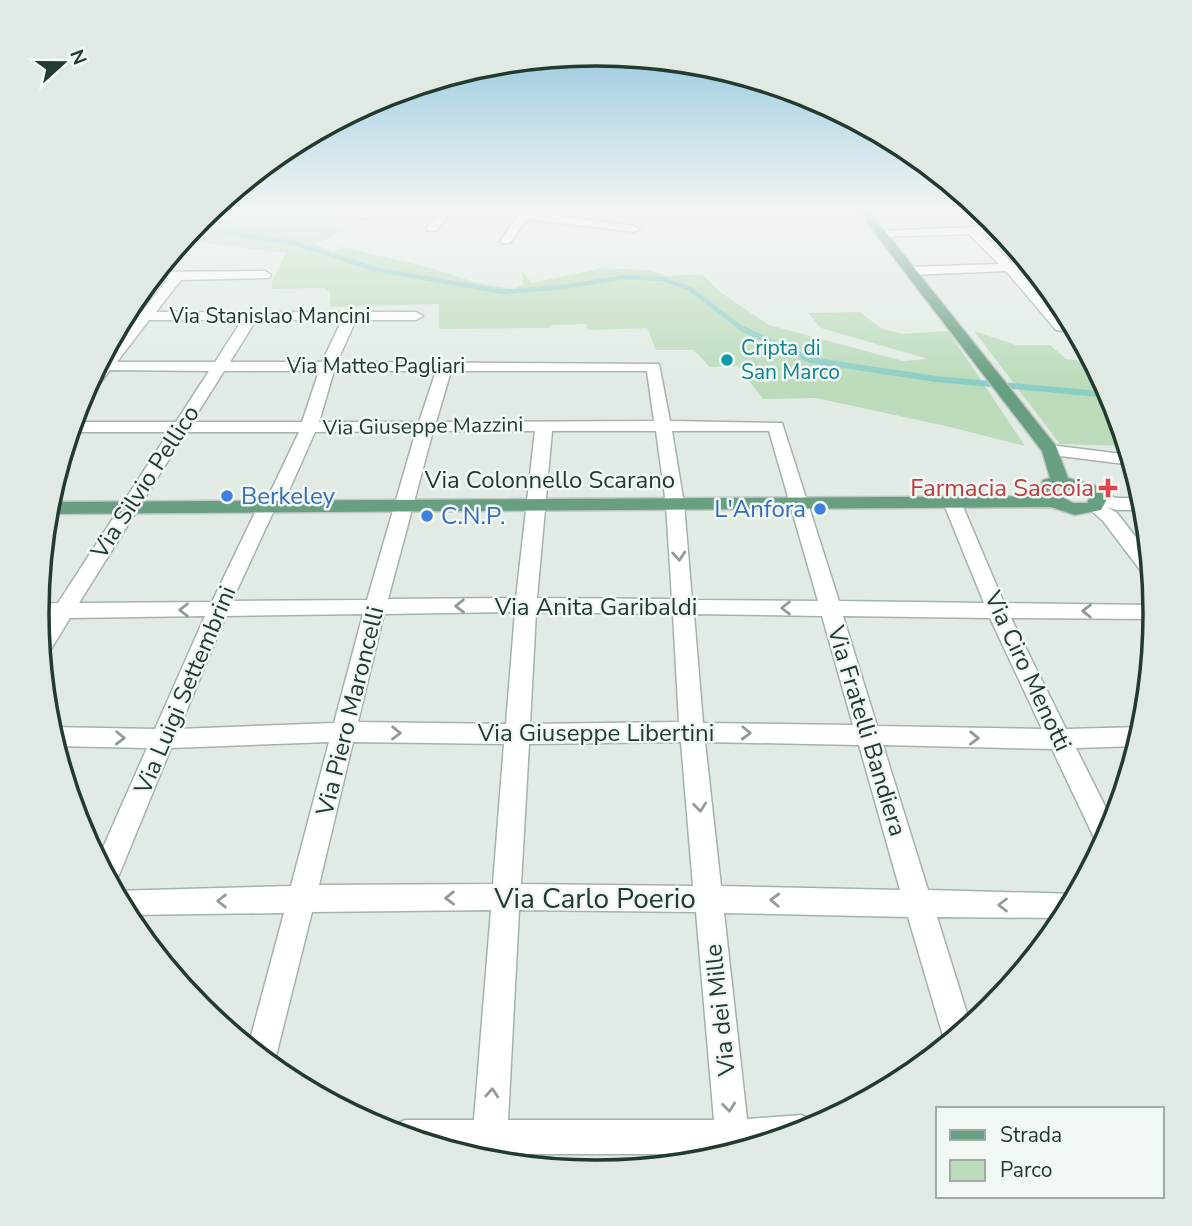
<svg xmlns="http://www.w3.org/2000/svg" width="1192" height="1226" viewBox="0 0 1192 1226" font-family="'Nunito Sans',sans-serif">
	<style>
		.green { fill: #bbdbbb }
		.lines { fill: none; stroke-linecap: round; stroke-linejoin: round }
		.stream-far1 { stroke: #8ccdc6; stroke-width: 4.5 }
		.stream { stroke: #8ccdc6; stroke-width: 6 }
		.street-casing { stroke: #a4b2aa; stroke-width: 3 }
		.secondary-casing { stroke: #a1b6a9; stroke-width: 3 }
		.primary-casing { stroke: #c1c8c4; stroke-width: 3 }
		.street { fill: #fff; fill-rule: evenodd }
		.secondary { fill: #fff; fill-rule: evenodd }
		.primary { fill: #689e82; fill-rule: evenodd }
		.oneway { stroke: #919c96 }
		.culture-dot { fill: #0f9aa8; stroke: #f1f8f3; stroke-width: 2.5 }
		.health-dot { fill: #e0444e; stroke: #f1f8f3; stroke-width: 2.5 }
		.shop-dot { fill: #3f7fe0; stroke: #f1f8f3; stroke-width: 2.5 }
		.labels { text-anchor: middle; stroke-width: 5; stroke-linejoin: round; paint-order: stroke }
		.far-street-label { font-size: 21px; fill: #233a2e; stroke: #f1f8f3 }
		.far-culture-label { font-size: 21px; fill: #0d838f; stroke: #f1f8f3; text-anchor: start }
		.street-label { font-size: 24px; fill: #233a2e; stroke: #f1f8f3 }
		.health-label { font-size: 24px; fill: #be3a42; stroke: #f1f8f3; text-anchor: end }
		.shop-label { font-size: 24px; fill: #366cbe; stroke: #f1f8f3; text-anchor: start }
		.near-street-label { font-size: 28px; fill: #233a2e; stroke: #f1f8f3 }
		.rim { fill: none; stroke: #233a2e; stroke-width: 3.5 }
	</style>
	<rect width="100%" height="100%" fill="#e1ebe4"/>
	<!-- green -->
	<path class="green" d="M244,211H330L343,218L332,222L346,230L314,244L332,251L342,247L431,268L477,283L514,289L523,284L522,271L532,283L603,268L648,270L667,276L702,274L720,292L769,325L903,361L928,359L821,328L808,313L860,312L882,329L902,334L948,331L1025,446L946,426L816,398L763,399L738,366L710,367L694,350H656L647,328L588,330L586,324L551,325L549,328L439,329V304L330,307V292L324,288L272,289V281L286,253L183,240L203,215L226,220Z
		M974,331L1016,345H1050L1066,359L1093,362L1113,399L1127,446L1060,444Z"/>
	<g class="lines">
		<!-- stream-far1 -->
		<path class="stream-far1" d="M193,227L294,243L375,269L503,292L564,287L625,277L663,279L690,289L745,331"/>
		<!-- stream -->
		<path class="stream" d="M743,329L810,360L936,379L1110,395"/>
		<defs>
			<path id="street" d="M354,211H365L370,217L360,219Z
				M439,211H451L436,231H428L426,229Z
				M522,211L634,226L640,229L634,232L527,219L510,243H502L500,241Z
				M624,211H639L648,216L642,219Z
				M998,226L1003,232L982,233L1012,263L1028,262L1034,269L1019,270L1077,333L1056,330L1006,271L910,275L904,271L910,267L999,264L969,234L881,237L875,234L881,231Z
				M265,271L271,275L269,278L181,280L156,312H416L423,316L416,320H356L337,362L659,364L670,421L782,423L839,601L984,603L943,502L952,496L961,502L1004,603L1154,605L1155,619L1011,618L1066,729L1143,727L1137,746L1076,748L1114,824L1102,848L1098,846L1052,749L883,745L928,890L1077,894L1064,918L937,917L971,1026L946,1046L908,917L724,913L747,1119L801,1115L813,1120L816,1127L719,1157L717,1154H506L505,1163L471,1157V1154L390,1132L393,1125L405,1120H474L491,910L312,912L273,1068L248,1047L284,913L126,915L113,891L291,886L329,742L171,748L119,875L111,886L97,861L147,748L55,746L49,727L155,729L205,616L70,618L48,654L41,656L39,632L48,618H37L38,604L58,603L169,432H71L72,422H176L209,371L110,370L85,403L78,404L99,362L135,320H122L126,312H142L167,280L150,279L156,272ZM149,320H242L215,362H117ZM256,320H342L322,362H230ZM224,371H319L302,422H192ZM334,371H436L419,422H319ZM451,371H647L654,421L436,422ZM416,431L367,600L232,601L276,506L267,500L258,506L212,602L79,603L186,432H299L269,495L278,501L287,495L315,432ZM433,431H535L516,598L388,599ZM552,431H656L666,504L672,599L537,598ZM672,431H769L818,601L692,600L684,504ZM515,612L506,724L358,722L384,614ZM536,612L673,614L679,722L530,724ZM363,614L334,723L179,729L226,616ZM694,614L822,616L853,725L703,723ZM843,616L990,618L1042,729L877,726ZM353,742L504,744L493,884L319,885ZM681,742L693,886L521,884L529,744ZM705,742L859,745L900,890L721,886ZM519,910L696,912L714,1120H508Z
				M1050,445L1130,455L1133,465L1044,454L1042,450L1044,446Z
				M1098,493L1117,498H1143L1145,510H1117L1092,503L1089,499L1092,495Z"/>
			<path id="secondary" d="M1095,500L1117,513L1149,554L1152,577L1144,575L1103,521L1086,506L1089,502Z"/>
			<path id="primary" d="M858,211H869L1056,446L1068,478L1097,486L1107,499L1101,510L1075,515L1051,507L47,514L48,502L1039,496L1037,492L1043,480L1050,478L1042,451ZM1057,487L1085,494L1089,499L1087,503H1073L1057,494Z"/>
		</defs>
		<!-- street casing -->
		<use href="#street" class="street-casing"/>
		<!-- secondary casing -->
		<use href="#secondary" class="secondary-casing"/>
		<!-- primary casing -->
		<use href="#primary" class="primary-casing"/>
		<!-- street -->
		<use href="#street" class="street"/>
		<!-- secondary -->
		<use href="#secondary" class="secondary"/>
		<!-- primary -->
		<use href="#primary" class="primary"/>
	</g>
	<!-- one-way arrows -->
	<defs><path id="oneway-chevron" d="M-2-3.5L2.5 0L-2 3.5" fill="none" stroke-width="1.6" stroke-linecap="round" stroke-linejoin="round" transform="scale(1.75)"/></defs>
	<g class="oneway">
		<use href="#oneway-chevron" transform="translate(679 556) rotate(85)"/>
		<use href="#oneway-chevron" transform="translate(460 606) rotate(179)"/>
		<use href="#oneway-chevron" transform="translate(786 608) rotate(-180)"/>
		<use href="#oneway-chevron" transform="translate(184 610) rotate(180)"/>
		<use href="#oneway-chevron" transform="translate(1087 611) rotate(-179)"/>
		<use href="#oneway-chevron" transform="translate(396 733) rotate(1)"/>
		<use href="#oneway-chevron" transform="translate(746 733) rotate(2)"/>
		<use href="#oneway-chevron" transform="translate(120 738) rotate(2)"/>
		<use href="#oneway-chevron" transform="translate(974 738) rotate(1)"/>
		<use href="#oneway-chevron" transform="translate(700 807) rotate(84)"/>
		<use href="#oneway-chevron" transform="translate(450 898) rotate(179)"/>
		<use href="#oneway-chevron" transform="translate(775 900) rotate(-178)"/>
		<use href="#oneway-chevron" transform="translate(222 901) rotate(180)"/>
		<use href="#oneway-chevron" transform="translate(1003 905) rotate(180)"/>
		<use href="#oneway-chevron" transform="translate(492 1093) rotate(-86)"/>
		<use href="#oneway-chevron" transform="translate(729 1107) rotate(84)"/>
	</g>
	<!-- sky -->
	<linearGradient id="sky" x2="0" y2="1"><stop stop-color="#83beda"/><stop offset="0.55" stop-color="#f2f6f3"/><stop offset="1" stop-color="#f2f6f3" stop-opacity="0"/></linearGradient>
	<rect width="1192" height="383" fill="url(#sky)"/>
	<!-- markers -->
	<circle class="culture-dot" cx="727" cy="360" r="7"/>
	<path class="health-dot" d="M1104.5 477.5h7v7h7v7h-7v7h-7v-7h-7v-7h7z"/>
	<g class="shop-dot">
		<circle cx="227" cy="496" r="7"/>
		<circle cx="820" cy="509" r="7"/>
		<circle cx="427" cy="516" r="7"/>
	</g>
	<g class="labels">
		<!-- far-street labels -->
		<g class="far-street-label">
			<text x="270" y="323">Via Stanislao Mancini</text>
			<text x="376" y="373">Via Matteo Pagliari</text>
			<text transform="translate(423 426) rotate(-1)" y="7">Via Giuseppe Mazzini</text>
		</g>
		<!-- far-culture labels -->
		<g class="far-culture-label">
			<text x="741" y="355">Cripta di<tspan x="741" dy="24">San Marco</tspan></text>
		</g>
		<!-- street labels -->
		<g class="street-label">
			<text x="550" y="488">Via Colonnello Scarano</text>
			<text transform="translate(145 482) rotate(-57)" y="8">Via Silvio Pellico</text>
			<text x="596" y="615">Via Anita Garibaldi</text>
			<text transform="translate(1028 671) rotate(65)" y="8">Via Ciro Menotti</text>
			<text transform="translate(185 690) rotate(-67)" y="8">Via Luigi Settembrini</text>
			<text transform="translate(350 711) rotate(-76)" y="8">Via Piero Maroncelli</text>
			<text transform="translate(867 731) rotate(73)" y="8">Via Fratelli Bandiera</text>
			<text x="596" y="741">Via Giuseppe Libertini</text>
			<text transform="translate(720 1010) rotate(-96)" y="8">Via dei Mille</text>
		</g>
		<!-- health labels -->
		<g class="health-label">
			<text x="1094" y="496">Farmacia Saccoia</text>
		</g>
		<!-- shop labels -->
		<g class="shop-label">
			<text x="241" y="504">Berkeley</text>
			<text x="806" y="517" text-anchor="end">L'Anfora</text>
			<text x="441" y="524">C.N.P.</text>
		</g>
		<!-- near-street labels -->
		<g class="near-street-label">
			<text x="595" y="908">Via Carlo Poerio</text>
		</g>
	</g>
	<!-- crop -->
	<path d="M0 0H1192V1226H0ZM49 613a547 547 0 1 1 1094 0a547 547 0 1 1-1094 0Z" fill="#e1e9e3" fill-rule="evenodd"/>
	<path class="rim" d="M49 613a547 547 0 1 1 1094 0a547 547 0 1 1-1094 0Z"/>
	<!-- legend -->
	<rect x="936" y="1107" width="228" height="91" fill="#f1f8f3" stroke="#9faca4" stroke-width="2"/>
	<rect x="950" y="1130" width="35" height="10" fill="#689e82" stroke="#9faca4" stroke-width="2"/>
	<text x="1000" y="1142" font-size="21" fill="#233a2e">Strada</text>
	<rect x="950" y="1160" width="35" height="21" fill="#bbdbbb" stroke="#9faca4" stroke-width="2"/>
	<text x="1000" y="1177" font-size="21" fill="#233a2e">Parco</text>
	<!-- north arrow -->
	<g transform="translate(63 63) rotate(69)" stroke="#f1f8f3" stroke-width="5" paint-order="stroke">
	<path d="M0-5L12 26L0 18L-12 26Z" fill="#233a2e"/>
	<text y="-10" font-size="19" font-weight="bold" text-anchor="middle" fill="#233a2e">N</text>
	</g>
</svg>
